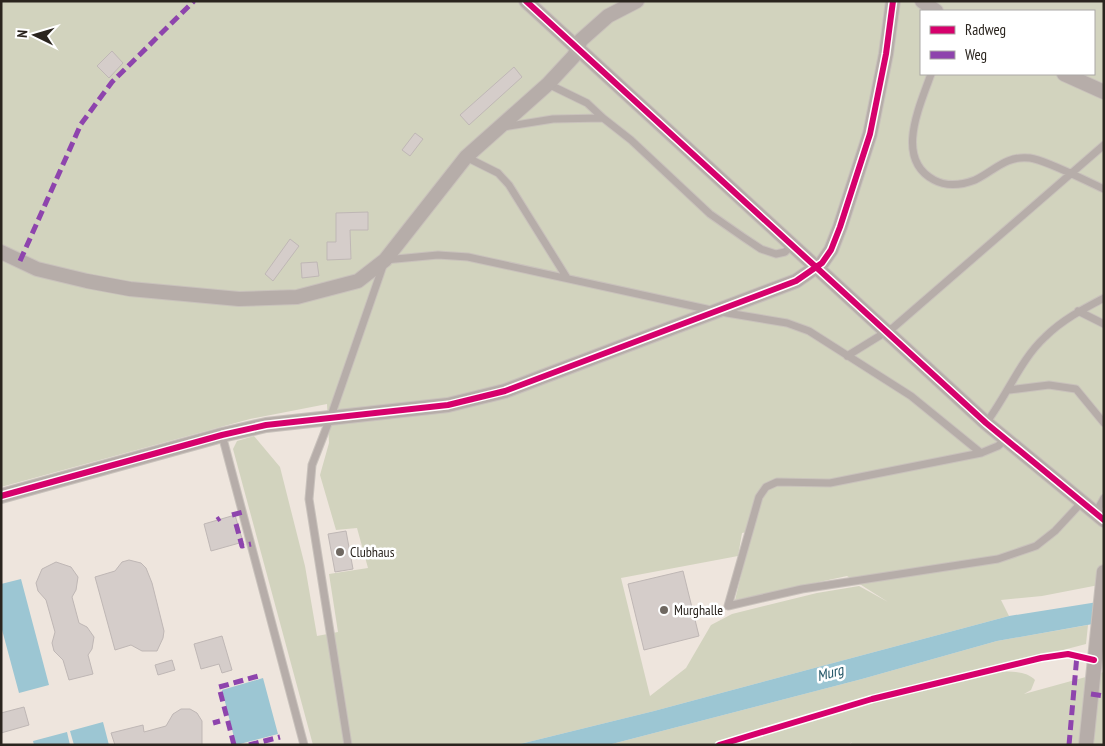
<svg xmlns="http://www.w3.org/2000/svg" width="1105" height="746" viewBox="0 0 1105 746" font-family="'PT Sans Narrow',sans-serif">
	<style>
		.green { fill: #d2d3be; fill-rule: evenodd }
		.water { fill: #9cc6d3 }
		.building { fill: #d5cdca; stroke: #bfb7b5 }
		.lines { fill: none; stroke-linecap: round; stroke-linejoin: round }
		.lane-casing { stroke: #c9c2bc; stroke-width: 9 }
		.street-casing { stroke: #c9c2bc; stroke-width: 16 }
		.lane { stroke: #b6ada9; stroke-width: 7 }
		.street { stroke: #b6ada9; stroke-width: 14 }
		.quiet { stroke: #8e44ad; stroke-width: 5; stroke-dasharray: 10 5; stroke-linecap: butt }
		.cycleway-casing { stroke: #fff; stroke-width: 9 }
		.cycleway { stroke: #d6006c; stroke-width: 6 }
		.poi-dot { fill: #6f6861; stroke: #fff; stroke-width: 2 }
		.labels { text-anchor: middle; stroke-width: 5; stroke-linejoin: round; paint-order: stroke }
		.poi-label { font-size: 14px; fill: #2a241e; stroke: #fff; text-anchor: start }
		.water-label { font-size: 15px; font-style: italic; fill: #215566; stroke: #fff }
	</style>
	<rect width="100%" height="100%" fill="#eee5dd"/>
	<!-- green -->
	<path class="green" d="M1,1H1104V584L1042,596L1001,600L1009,616L654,711L516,745H313L233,449L237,441L254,436L280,467L305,566L317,636L338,632L329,574L368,568L357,528L336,530L320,475L329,443L327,404L250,419L1,487ZM921,11H1094V74H921ZM752,531L735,600L847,576L888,602L859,586L817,593L732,614L711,625L686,668L650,696L621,578L738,556L742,533Z
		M1088,625L1086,644L903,692C932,688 1014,657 1035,680L1031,690L1024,694L1104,672V745H850L852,742L848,745H608L862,679L997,641Z"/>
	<!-- water -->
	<path class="water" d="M21,579L49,685L19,693L1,626V584Z
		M1104,601V622L997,641L862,679L608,745H516L654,711L1009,616Z
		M263,678L278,734L236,745L222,690Z
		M103,722L109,745H74L70,731Z
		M67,732L70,745H34L33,741Z"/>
	<!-- building -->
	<path class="building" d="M112,51L123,63L109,78L97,66Z
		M514,67L522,77L469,125L460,115Z
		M415,133L423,139L410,156L402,150Z
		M368,212V230H350L351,259L327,260V242H336V213Z
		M290,239L299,246L273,281L265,274Z
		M317,262L319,276L302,278L301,263Z
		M235,515L243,542L211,551L204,524Z
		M346,531L353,569L335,572L328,534Z
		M129,560L141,563L146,568L152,583L164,631L163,638L157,651H142L131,645L115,650L95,577L115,571L122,562Z
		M56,562L71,567L78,577L76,590L72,597L79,623L87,627L94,637L92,649L88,655L93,674L69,680L63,660L54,651L52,643L55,632L46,600L38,591L36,583L42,569Z
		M683,571L699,636L644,650L628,584Z
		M222,636L232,670L222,673L219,664L201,669L194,644Z
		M172,660L175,670L158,675L155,665Z
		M24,707L29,725L1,733V713Z
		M181,709H190L197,713L202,721V745H115L111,733L143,725L144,732L166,726L173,714Z"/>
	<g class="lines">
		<defs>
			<path id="lane" d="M931,74C920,106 894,159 934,180C947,187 962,185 975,180C994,171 1006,155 1030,158C1046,160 1086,181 1104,189
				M548,84L587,103L603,118
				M503,127L553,119L603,118L631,140L710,214L743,237L761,249L776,254L785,252L791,246
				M466,157L498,173L509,185L567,278
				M1078,311L1104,324
				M721,312L787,323L809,331L911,396L981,453L998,446L1005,440
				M847,356L894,327L1104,145
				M1009,390L1049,385L1076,389L1104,423
				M986,423C1007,396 1020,360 1045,337C1062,320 1083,309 1104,298
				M222,435L304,745
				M981,453L830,483L777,482L766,487L759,497L728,606L802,589L998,559L1036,546L1055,531L1082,502
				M1095,514L1104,498
				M348,745L309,499L312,465L331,416L385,260L438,255L468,257L711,310"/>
			<path id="street" d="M526,1L986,423L1104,520
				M922,1L936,11
				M1064,74L1104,92
				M1,252L37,269L87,281L130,289L239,299L297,297L358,281L385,260L466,157L548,84L574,56L581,40L608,16L637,1
				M1,496L222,435L266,425L448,405L505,391L796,281L822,263L831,250L840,227L870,134L886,54L893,1
				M1086,745L1104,572"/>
		</defs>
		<!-- lane casing -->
		<use href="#lane" class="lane-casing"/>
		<!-- street casing -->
		<use href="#street" class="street-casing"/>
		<!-- lane -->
		<use href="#lane" class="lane"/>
		<!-- street -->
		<use href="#street" class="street"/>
		<!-- quiet -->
		<path class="quiet" d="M20,261L81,124L112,82L194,1
			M232,515L243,512
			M217,520L220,518
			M236,524L242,546L251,544
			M1091,694L1104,696
			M213,723L220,721
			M234,745L219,687L262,675
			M249,745L280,737
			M1069,745L1077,655"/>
		<defs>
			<path id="cycleway" d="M526,1L986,423L1104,520
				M1,496L222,435L266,425L448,405L505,391L796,281L822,263L831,250L840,227L870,134L886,54L893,1
				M719,745L872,699L1041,658L1068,654L1094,660"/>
		</defs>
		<!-- cycleway casing -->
		<use href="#cycleway" class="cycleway-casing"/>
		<!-- cycleway -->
		<use href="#cycleway" class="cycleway"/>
	</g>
	<!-- markers -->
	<g class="poi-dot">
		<circle cx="340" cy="552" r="5"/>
		<circle cx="664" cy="610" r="5"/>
	</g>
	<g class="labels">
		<!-- poi labels -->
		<g class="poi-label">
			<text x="350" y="557">Clubhaus</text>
			<text x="674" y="615">Murghalle</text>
		</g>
		<!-- water labels -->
		<g class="water-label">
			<text transform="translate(830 673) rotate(-15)" y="5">Murg</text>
		</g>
	</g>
	<!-- border -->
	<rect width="1105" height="746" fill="none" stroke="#2a241e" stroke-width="5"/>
	<!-- legend -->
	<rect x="920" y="10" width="175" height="65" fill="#ffffff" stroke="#aaa7a5"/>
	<rect x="930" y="26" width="25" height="8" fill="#d6006c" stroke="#aaa7a5"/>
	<text x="965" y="35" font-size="15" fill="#2a241e">Radweg</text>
	<rect x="930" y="51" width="25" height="8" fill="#8e44ad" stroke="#aaa7a5"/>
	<text x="965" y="60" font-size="15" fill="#2a241e">Weg</text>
	<!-- north arrow -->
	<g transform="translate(35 35) rotate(275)" stroke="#ffffff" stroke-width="4" paint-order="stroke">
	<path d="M0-4L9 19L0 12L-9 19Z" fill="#2a241e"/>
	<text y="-8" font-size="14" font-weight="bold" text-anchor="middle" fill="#2a241e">N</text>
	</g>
</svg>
